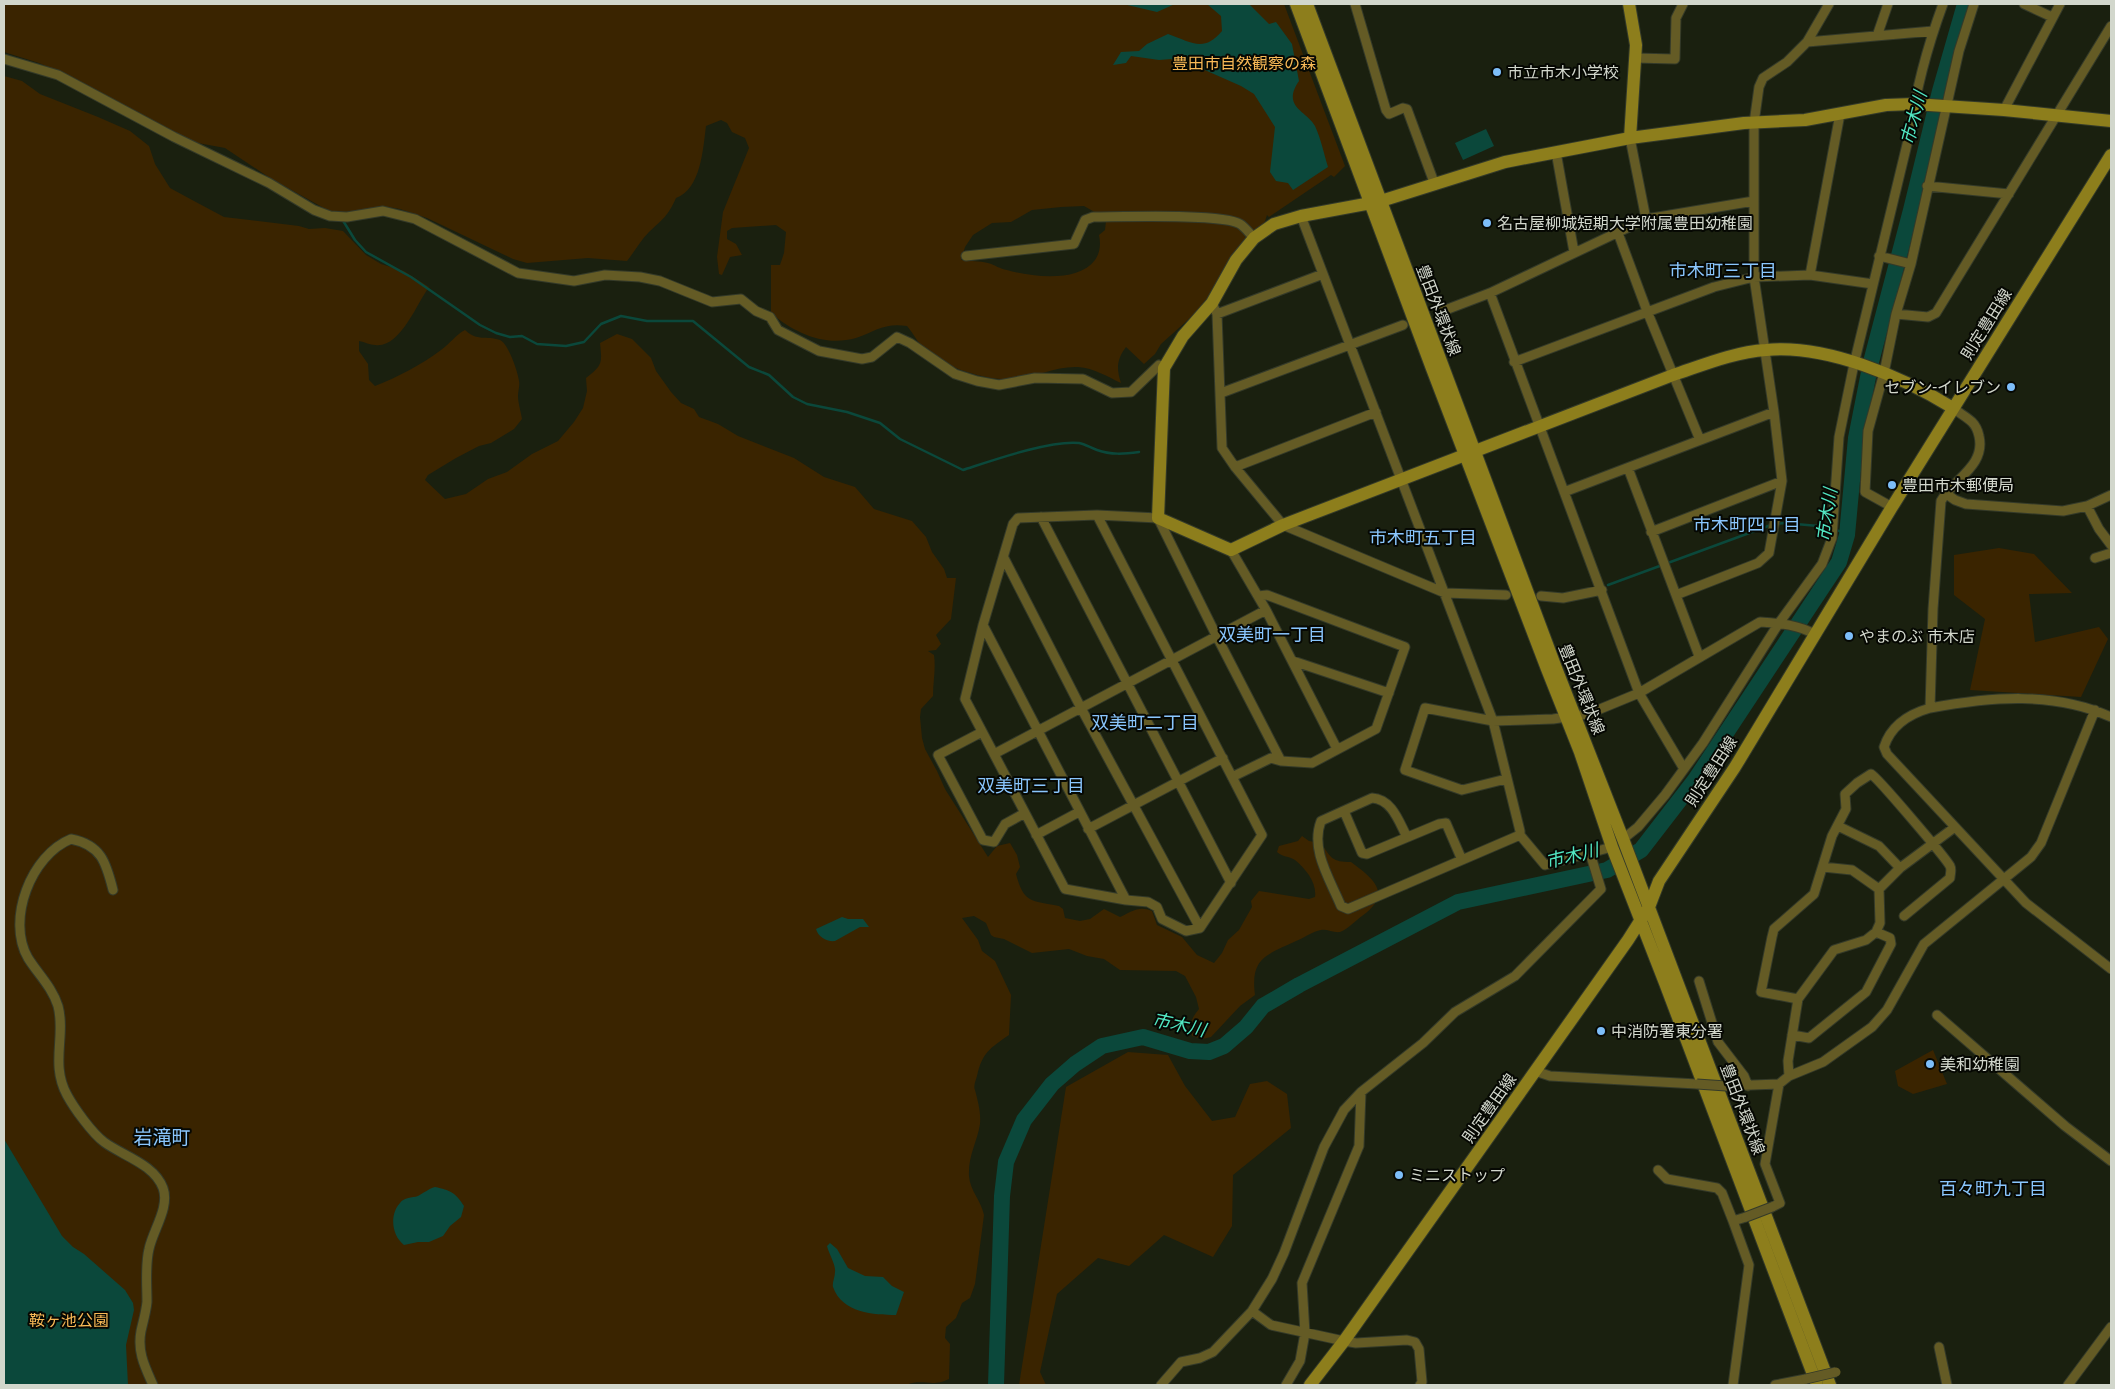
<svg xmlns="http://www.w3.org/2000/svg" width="2115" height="1389" viewBox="0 0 2115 1389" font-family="Roboto,'Noto Sans JP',sans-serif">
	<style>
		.green { fill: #3a2400 }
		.water { fill: #0b483b }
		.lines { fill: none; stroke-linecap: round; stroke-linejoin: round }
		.stream { stroke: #0b483b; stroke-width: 2.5 }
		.river { stroke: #0b483b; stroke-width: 16 }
		.street-casing { stroke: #343a29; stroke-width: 11 }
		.secondary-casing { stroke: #343a29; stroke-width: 14 }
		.street { stroke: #645b25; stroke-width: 9 }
		.secondary { stroke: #8d7e1c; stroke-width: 12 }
		.street-bridge-casing { stroke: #343a29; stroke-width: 11; stroke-linecap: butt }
		.street-bridge { stroke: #645b25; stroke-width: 9 }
		.poi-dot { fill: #7dbef9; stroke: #060803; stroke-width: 2 }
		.labels { text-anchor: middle; stroke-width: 4; stroke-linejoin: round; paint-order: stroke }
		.park-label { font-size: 16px; fill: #f8b956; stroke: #060803 }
		.poi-label { font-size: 16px; fill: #d2d7cc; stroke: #060803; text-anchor: start }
		.street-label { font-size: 16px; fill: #d2d7cc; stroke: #060803 }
		.water-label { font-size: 18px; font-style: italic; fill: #51e6c2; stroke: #060803 }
		.neighbourhood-label { font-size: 18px; fill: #8ac6fd; stroke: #060803 }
		.quarter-label { font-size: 19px; fill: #8ac6fd; stroke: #060803 }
	</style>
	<rect width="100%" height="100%" fill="#1a200f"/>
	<!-- green -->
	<path class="green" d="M4,4H1284L1345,166L1334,177L1331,175L1269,217L1267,215L1264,224L1253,231L1237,219L1219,216L1098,214L1084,206L1061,207L1032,210L1011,222L992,223L973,235L965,247L961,260C970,261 980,261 988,263C995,265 1000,269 1007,270C1031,277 1078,283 1095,260C1100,253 1101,244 1099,235L1105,230L1106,221L1200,222C1216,219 1241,219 1248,237L1232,255L1209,301L1161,344L1155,354L1144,364L1126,347C1117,359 1116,368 1121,383C1108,377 1094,368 1078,367C1056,366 1036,377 1015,379C992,382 946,368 928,353C920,347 914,334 907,326C883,323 877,331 856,338C825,347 794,333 771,313V265H780L784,253L786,232L776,225L732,228L727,231V239L736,244L742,255L730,257L722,275L719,274L717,257L723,212L749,148L745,138L732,132L727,123L721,120L706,126C703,149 701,189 676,198C668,216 663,219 649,232C641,240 635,251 627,261L588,258L527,263L513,259L427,218L400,209L382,206L345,214L331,212L270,178L225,148L198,143L145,124L123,107L57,71L39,63L4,52Z
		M4,76L22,81L40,94L98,117L130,131L149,146L155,164L170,188L194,201L224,217L299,226L309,229L325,228L343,231L366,255L381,264L404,271L429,287C417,303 400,349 375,345C370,345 365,342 359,341V351L368,364L369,380L375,386C398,377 421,365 441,350C450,344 455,335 465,330C478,342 486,335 500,340C508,343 518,372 519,381C520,386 518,391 518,396C518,403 521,412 522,419L514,429L491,443L479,446L456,458L428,475L425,480L445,499L466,494L488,479L507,472L532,454L558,441L574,422L583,408L587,391L586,378C603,365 602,363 600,343L617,334L632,339L651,358L656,371L671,392L681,403L694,409L699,417L718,424L738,436L794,458L824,477L855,487L874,509L912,521L926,537L932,552L944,569L947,578H956L951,619L936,635L941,644L936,650L928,651L934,655C936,669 933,681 933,696L921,709L920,717L922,738L925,749L937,771L945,789L988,857L997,846L1010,843L1017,855L1020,867L1016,874C1024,904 1031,900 1059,906L1063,909L1065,918L1080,921L1090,919L1104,909L1120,917C1131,912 1139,905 1152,911L1157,925L1182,937L1197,955L1214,963L1222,953L1228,940L1239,930L1252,907L1251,901L1259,891L1309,899L1315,897C1317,883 1306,869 1295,860C1289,856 1282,857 1277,852L1279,846L1298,841L1302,836L1309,841L1321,843C1331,858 1332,862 1351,862C1374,879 1393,894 1362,916C1355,921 1348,929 1340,932C1334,933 1327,929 1321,930C1313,931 1304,938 1296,941C1267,955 1250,957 1255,995L1240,1006L1211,1037L1202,1039L1192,1036C1189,1024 1191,1019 1199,1009L1196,997L1185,976L1176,971L1120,970L1104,959L1087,956L1069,949L1032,953L1004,939L994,937L991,935L986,923L974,916L962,918L978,940L982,951L995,961L1011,995L1009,1035C990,1048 982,1053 977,1076C976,1080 973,1086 975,1090C978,1102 981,1112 980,1124C977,1143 968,1155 969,1176C970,1191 981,1200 984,1215L975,1284L970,1298L962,1303L956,1318L946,1327L945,1338L950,1344L949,1379C931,1388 924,1378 906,1385H4Z
		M1999,548L2034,554L2072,593L2029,594L2035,642L2099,627L2108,639L2081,697L1970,690L1985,619L1954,595V555Z
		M1933,1050L1947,1084L1913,1094L1898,1086L1895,1071Z
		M1128,1052L1168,1055L1185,1086L1212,1121L1235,1117L1250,1084L1267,1081L1287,1094L1291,1128L1233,1175L1232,1226L1213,1257L1164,1235L1129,1266L1098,1258L1057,1294L1040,1372L1046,1385H1019L1066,1087Z"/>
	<!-- water -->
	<path class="water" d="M1123,4H1175L1157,12Z
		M1207,4H1249L1269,24L1276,22L1292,44L1299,81C1281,107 1307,111 1315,126C1321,139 1324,154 1328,167L1293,190L1288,183L1276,181L1270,172L1275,127L1254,94L1241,86L1198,67L1185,66L1171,59L1159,60L1131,56L1126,63L1113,65L1121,52L1139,51L1147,44L1168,34C1191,42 1204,53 1222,31L1221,16Z
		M1486,129L1494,146L1463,160L1455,143Z
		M842,917L848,919H863L869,927H860L835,941C827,942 818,937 816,929Z
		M4,1139L62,1236L73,1247L84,1254L125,1290L133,1303L134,1310L126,1345L128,1385H4Z
		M435,1187C450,1190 456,1193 464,1206L461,1217L450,1226L443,1236L429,1242H418L404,1245C392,1236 389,1215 400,1203C404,1197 412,1198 418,1196C424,1193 428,1189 435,1187Z
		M830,1243L837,1249L848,1268L865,1276L883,1277L892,1286L904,1292L896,1315C874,1315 842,1313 833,1287C832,1282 835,1278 835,1272C836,1265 829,1254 827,1246Z"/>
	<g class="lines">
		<!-- stream -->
		<path class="stream" d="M342,219L355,240L366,252L411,277L480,325L496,333L510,337L522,336L537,344L566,346L584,342L601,324L621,316L647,321H693L749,367L769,375L793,397L807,404L847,412L880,423L900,439L963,470C991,461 1050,440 1079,443C1085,444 1091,448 1097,450C1111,455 1124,454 1139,452
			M1776,524L1784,523L1830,527
			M1835,529L1847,535
			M1608,585L1771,525"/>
		<!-- river -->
		<path class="river" d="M996,1385L1002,1196L1006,1162L1024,1120L1052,1084L1075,1064L1102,1046L1143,1037L1190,1051L1209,1052L1224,1046L1246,1027L1263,1006L1299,985L1458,902L1607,870L1641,850L1695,780L1839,562L1847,535L1856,438L1871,362L1911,210L1940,91L1965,4"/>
		<defs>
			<path id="street" d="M1355,4L1386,110L1389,114L1403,108L1407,109L1435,185
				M2024,4L2052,17
				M1877,36L1888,4
				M1807,42L1933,31
				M1635,58L1675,59L1676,18L1683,4
				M4,59L58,75L174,137L269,183L314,210L330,216L347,217L383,211L415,219L518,273L574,281L605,275L640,277L660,281L712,302L741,299L756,311L770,317L778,330L819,351L862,359L872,357L897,337L910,343L955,374L977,381L999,385L1035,378L1083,379L1112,393L1131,392L1159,365L1164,368
				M2004,110L2060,4
				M1630,138L1646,219
				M1556,152L1574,252
				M1927,186L2009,194
				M1301,216L1493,721L1520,831V835L1545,865L1612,847
				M1618,233L1647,311L1700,440
				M966,256L1074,244L1085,220L1093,217C1119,217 1223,213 1240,224C1245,227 1250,234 1254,238
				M1879,256L1911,264
				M1810,275L1840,114
				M1490,293L1639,693L1684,769
				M1212,303L1217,314L1222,448L1235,467L1283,525L1445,593L1506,595
				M1440,312L1490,293L1646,219L1754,201
				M1217,314L1323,274
				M1896,314L1928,317L1936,313L2111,26
				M1514,362L1714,287L1754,277L1810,275L1873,284
				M1221,393L1403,325
				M1953,408C1959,413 1967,417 1972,422C1976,426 1978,431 1979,436C1986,466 1953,479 1941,501L1933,609L1930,708C1909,714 1891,725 1884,747L1887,754L2026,903L2111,969
				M1235,467L1376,412
				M1628,468L1699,656
				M1564,492L1774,412
				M1945,493L1955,500L1966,504L2063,511L2087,506L2111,495
				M2087,506L2099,529L2111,545
				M1892,507L1865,492L1868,431L1884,373L1896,314L1911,264L1959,51L1974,4
				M1097,515L1262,835L1200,928L1186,931L1162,919L1157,907L1148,902L1126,900L1065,889L965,699L983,625L1013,524L1018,518L1097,515L1158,518L1217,637L1281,761
				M1041,517L1231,883
				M1651,532L1782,481
				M1231,550L1266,610L1337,749
				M1004,558L1081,708L1200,928
				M2095,558L2111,553
				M1676,595L1758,563L1769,553L1782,481L1774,412L1754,277V123L1759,87L1763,78L1787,62L1807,42L1829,4
				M1541,596L1563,598L1602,590
				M983,625L1126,900
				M1293,661L1389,693
				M1930,708C1991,697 2053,691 2111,717
				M982,732L938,755L983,840L994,842L1005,824L1025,813
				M994,754L1266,610
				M1232,777L1271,758L1281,761L1312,763L1376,729L1405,647L1267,595L1258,596
				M1506,779L1462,790L1405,770L1425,708L1493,721L1553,719L1588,714L1639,693L1760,622C1779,623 1800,625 1816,635
				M1344,811L1362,853L1367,854L1439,824L1446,823L1462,860
				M1838,826L1879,846L1900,868
				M1088,829L1223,758
				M1036,835L1079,812
				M1407,837C1399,822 1392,799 1372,798L1321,821C1310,850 1330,879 1341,906L1348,909L1520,835
				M1623,839L1638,827L1665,795L1703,743L1779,623L1822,564L1832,538L1839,437L1854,364L1910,132C1916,88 1928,45 1943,4
				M1823,867L1852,870L1879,889
				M113,890C106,862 101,845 71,839C31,855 6,920 28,958C38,974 52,987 58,1006C66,1036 50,1064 67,1095C74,1108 92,1133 104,1142C123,1156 154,1164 163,1188C170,1207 153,1230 149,1249C145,1265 147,1285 147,1302C146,1312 143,1322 141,1331C137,1352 145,1367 153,1385
				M1699,981L1718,1042L1744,1076L1748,1086
				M1798,999L1761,992L1772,937L1774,929L1814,894L1832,836L1846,809L1845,794L1857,783L1871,774C1878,778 1945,857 1950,866C1952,870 1950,874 1950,878L1904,916
				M1937,1015L2065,1126L2111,1161
				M1792,1035L1809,1038L1866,992L1891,944L1890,938L1876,932
				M1535,1071L1550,1076L1697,1084
				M1789,1076L1788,1061L1798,999L1834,950L1866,940L1876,932L1880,923L1879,889L1900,868L1955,827
				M1726,1086L1779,1084L1789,1076L1823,1062L1872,1027L1887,1010L1924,944L2031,857L2041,843L2095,710
				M1658,1170L1667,1179L1717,1188L1722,1193L1733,1221
				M1772,1207L1780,1203L1765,1164L1779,1084
				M1252,1311L1271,1325L1344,1341L1356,1343L1407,1340L1415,1342L1419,1349L1422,1382L1420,1385
				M1939,1347L1947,1385
				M1161,1385L1181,1362L1200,1358L1213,1352L1252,1311L1272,1279L1284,1253L1324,1147L1344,1110L1361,1092L1423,1043L1455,1012L1515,976L1601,889L1590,853
				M1286,1385L1300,1361L1305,1333L1302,1283L1359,1146L1361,1092
				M1733,1385L1749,1265L1733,1221L1746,1217
				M1775,1385L1806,1379
				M2068,1385L2111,1327"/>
			<path id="secondary" d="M1296,4L1431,366L1547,669L1580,752L1612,847L1665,983L1817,1385
				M1307,4L1556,668L1623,839L1830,1385
				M1629,4L1636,45L1630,138
				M1381,201L1505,162L1630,138L1744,123L1805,120L1886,105L1914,104L2004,110L2111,121
				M1371,203L1301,216L1274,224L1254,238L1236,260L1212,303L1183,336L1164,368L1158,518L1231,550L1283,525L1673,375C1703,365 1734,352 1766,350C1826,344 1903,377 1953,408
				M1310,1385L1344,1341L1628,940L1649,907L1659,881L1735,767L1892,507L2111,155"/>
		</defs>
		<!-- street casing -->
		<use href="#street" class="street-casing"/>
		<!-- secondary casing -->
		<use href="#secondary" class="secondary-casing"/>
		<!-- street -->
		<use href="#street" class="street"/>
		<!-- secondary -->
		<use href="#secondary" class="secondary"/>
		<defs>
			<path id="street-bridge" d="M1697,1084L1726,1086
				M1746,1217L1772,1207
				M1806,1379L1836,1372"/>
		</defs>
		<!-- street-bridge casing -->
		<use href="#street-bridge" class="street-bridge-casing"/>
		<!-- street-bridge -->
		<use href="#street-bridge" class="street-bridge"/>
	</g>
	<!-- markers -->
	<g class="poi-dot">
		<circle cx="1497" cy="72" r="5"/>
		<circle cx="1487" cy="223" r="5"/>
		<circle cx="2011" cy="387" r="5"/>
		<circle cx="1892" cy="485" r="5"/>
		<circle cx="1849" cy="636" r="5"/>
		<circle cx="1601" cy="1031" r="5"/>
		<circle cx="1930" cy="1064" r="5"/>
		<circle cx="1399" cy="1175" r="5"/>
	</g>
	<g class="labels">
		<!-- park labels -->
		<g class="park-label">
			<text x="1244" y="69">豊田市自然観察の森</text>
			<text x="69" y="1326">鞍ヶ池公園</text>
		</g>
		<!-- poi labels -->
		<g class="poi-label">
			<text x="1507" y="78">市立市木小学校</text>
			<text x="1497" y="229">名古屋柳城短期大学附属豊田幼稚園</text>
			<text x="2001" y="393" text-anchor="end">セブン-イレブン</text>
			<text x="1902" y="491">豊田市木郵便局</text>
			<text x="1859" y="642">やまのぶ 市木店</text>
			<text x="1611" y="1037">中消防署東分署</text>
			<text x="1940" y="1070">美和幼稚園</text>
			<text x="1409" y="1181">ミニストップ</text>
		</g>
		<!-- street labels -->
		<g class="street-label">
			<text transform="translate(1439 310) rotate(69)" y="6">豊田外環状線</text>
			<text transform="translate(1986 324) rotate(-58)" y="6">則定豊田線</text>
			<text transform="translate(1582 689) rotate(68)" y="6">豊田外環状線</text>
			<text transform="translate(1711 771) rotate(-57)" y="6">則定豊田線</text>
			<text transform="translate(1489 1108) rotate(-55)" y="6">則定豊田線</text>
			<text transform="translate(1743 1109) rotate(69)" y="6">豊田外環状線</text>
		</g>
		<!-- water labels -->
		<g class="water-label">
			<text transform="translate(1914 118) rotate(-75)" y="6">市木川</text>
			<text transform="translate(1827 515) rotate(-82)" y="6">市木川</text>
			<text transform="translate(1572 856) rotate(-14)" y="6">市木川</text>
			<text transform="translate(1179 1025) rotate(12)" y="6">市木川</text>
		</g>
		<!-- neighbourhood labels -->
		<g class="neighbourhood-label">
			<text x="1723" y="277">市木町三丁目</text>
			<text x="1747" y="531">市木町四丁目</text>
			<text x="1423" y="544">市木町五丁目</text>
			<text x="1272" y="641">双美町一丁目</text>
			<text x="1145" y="729">双美町二丁目</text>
			<text x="1031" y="792">双美町三丁目</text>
			<text x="1993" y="1195">百々町九丁目</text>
		</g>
		<!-- quarter labels -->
		<g class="quarter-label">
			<text x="162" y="1144">岩滝町</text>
		</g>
	</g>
	<!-- border -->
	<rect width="2115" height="1389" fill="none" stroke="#d2d7cc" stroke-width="10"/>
</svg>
